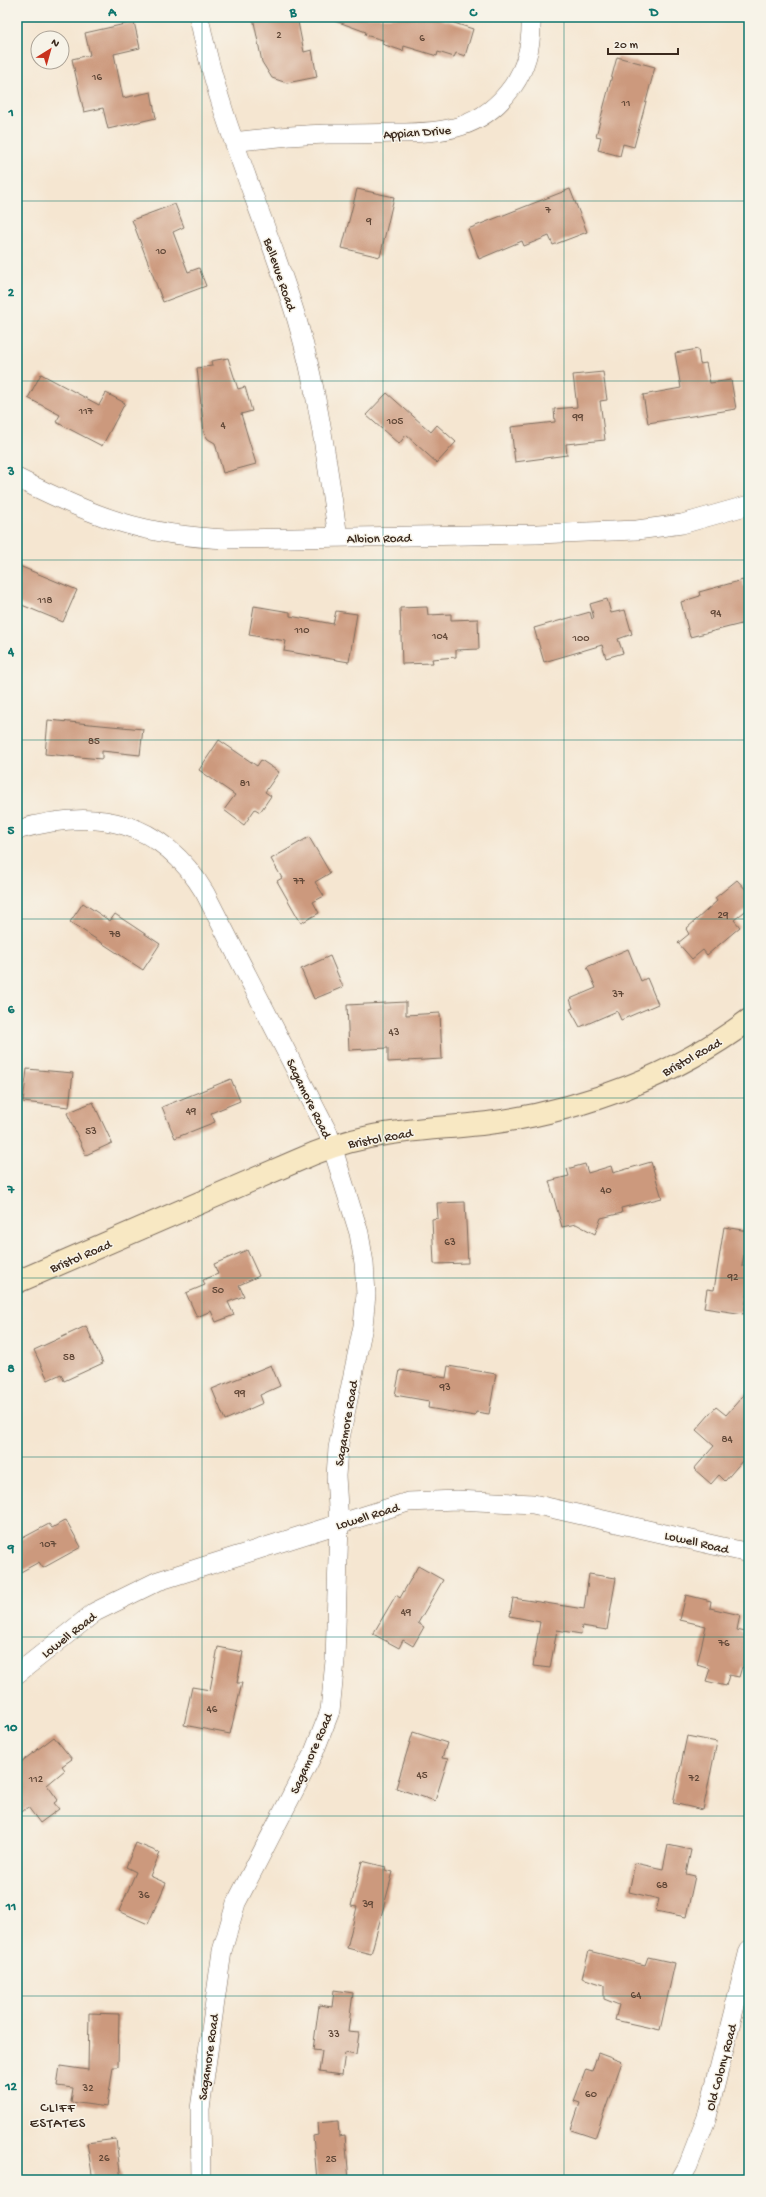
<svg xmlns="http://www.w3.org/2000/svg" width="766" height="2197" viewBox="0 0 766 2197" font-family="'Gochi Hand',sans-serif">
	<style>
		.building { fill: #cc997d }
		.lines { fill: none; stroke-linecap: round; stroke-linejoin: round }
		.street-casing { stroke: #7c6c5d; stroke-width: 20 }
		.secondary-casing { stroke: #7c6c5d; stroke-width: 24 }
		.street { stroke: #fff; stroke-width: 19 }
		.secondary { stroke: #f8e8c3; stroke-width: 22 }
		.grid { fill: none; stroke: #0f766e; stroke-width: 1; stroke-opacity: 0.55 }
		.labels { text-anchor: middle; stroke-width: 3; stroke-linejoin: round; paint-order: stroke }
		.number-label { font-size: 11px; fill: #5f4636 }
		.street-label { font-size: 13px; fill: #3b2a1e; stroke: #f7f3e8 }
		.neighbourhood-label { font-size: 14px; letter-spacing: 1px; fill: #3b2a1e; stroke: #f7f3e8 }
		.neatline { fill: none; stroke: #0f766e; stroke-width: 1.5 }
		.grid-label { font-size: 13px; text-anchor: middle; font-weight: bold; fill: #0f766e }
	</style>
	<rect width="100%" height="100%" fill="#f7f3e8"/>
	<filter id="ink" filterUnits="userSpaceOnUse"><feTurbulence type="fractalNoise" baseFrequency=".025" numOctaves="2"/><feDisplacementMap in="SourceGraphic" scale="8" xChannelSelector="R" yChannelSelector="G"/><feConvolveMatrix kernelMatrix="1 2 1 2 8 2 1 2 1" color-interpolation-filters="sRGB"/></filter>
	<filter id="wash" filterUnits="userSpaceOnUse"><feTurbulence type="fractalNoise" baseFrequency=".012" numOctaves="4" result="noise"/><feDisplacementMap in="SourceGraphic" scale="16" xChannelSelector="R" yChannelSelector="G"/><feGaussianBlur stdDeviation="0.9" result="paint"/><feColorMatrix in="noise" values="0 0 0 0 0 0 0 0 0 0 0 0 0 0 0 0 0 1.4 0 .05"/><feComposite in="paint" operator="in"/></filter>
	<g filter="url(#wash)">
		<rect width="100%" height="100%" fill="#f5e6d1"/>
		<g id="blocks">
			<!-- building -->
			<path class="building" d="M253,17H297L304,52L312,50L317,77L287,83L272,78L262,62Z
				M333,17H435L473,29L465,56L456,53L454,57L438,52L437,56L404,46L403,51L382,44L383,40L365,35L366,32L333,20Z
				M134,22L140,48L114,54L123,98L151,92L156,118L108,129L103,108L84,112L72,59L90,55L85,33Z
				M617,57L655,67L634,147L623,144L620,156L598,150L601,137L596,136Z
				M357,189L394,197L380,257L342,248Z
				M570,189L587,232L553,245L549,236L524,246L522,241L479,259L468,229Z
				M175,204L184,227L173,232L188,272L199,268L206,286L163,302L132,220Z
				M698,349L700,364L706,363L710,383L731,380L736,409L648,423L643,395L681,388L675,353Z
				M228,358L238,389L245,387L252,411L241,414L256,464L223,473L215,443L208,439L204,433L197,368L212,366L211,361Z
				M603,372L607,400L600,401L605,440L566,444L567,455L515,462L511,427L555,422L554,409L577,407L573,375Z
				M41,374L99,405L106,393L125,403L102,446L56,422L60,415L28,398Z
				M387,393L431,432L437,425L456,442L437,463L406,435L399,444L366,415Z
				M17,565L77,590L63,622L17,603Z
				M743,580L744,586L749,585V622L690,637L681,602L700,596L699,592Z
				M607,599L611,613L625,610L632,634L618,639L623,653L606,658L602,645L544,662L534,628L590,612L592,619L594,618L590,604Z
				M254,606L290,612V616L333,624L336,611L357,614L349,662L284,651L286,641L249,635Z
				M427,607L428,615L451,614V620L478,619L479,649L456,650V657L432,659L433,663L402,664L400,608Z
				M48,720L143,729L140,755L102,751V759L45,754Z
				M219,740L257,766L261,760L279,772L265,792L271,796L260,812L255,809L244,825L224,810L235,795L199,770Z
				M309,837L330,873L315,882L324,896L313,902L319,913L301,923L277,881L282,878L271,859Z
				M737,880L749,893V908L734,920L740,927L707,955L703,950L692,959L678,943L689,934L686,929L717,901L715,898Z
				M83,903L110,921L115,914L160,944L143,970L70,922Z
				M628,949L641,981L647,978L658,1004L621,1020L617,1011L580,1027L570,1009L573,1008L570,999L596,988L587,967Z
				M330,956L343,987L314,999L301,969Z
				M406,1002V1015L440,1013L442,1059L388,1062V1048L349,1050L347,1005Z
				M27,1069L73,1073L69,1107L23,1102Z
				M231,1079L240,1101L211,1113L215,1122L175,1138L162,1107Z
				M93,1102L112,1143L86,1155L67,1113Z
				M651,1162L662,1198L621,1208L622,1213L601,1218L595,1234L576,1224L562,1227L549,1181L569,1176L567,1169L585,1164L588,1173L611,1166L613,1173Z
				M465,1202L468,1263L434,1264L432,1219L438,1218L437,1203Z
				M724,1227L748,1231L742,1266L749,1267V1285L744,1314L704,1308L707,1289L714,1290Z
				M247,1250L259,1276L239,1285L244,1296L228,1302L234,1315L216,1322L211,1311L197,1317L186,1293L205,1285L203,1280L218,1274L214,1264Z
				M86,1326L103,1363L64,1381L61,1374L48,1380L34,1350Z
				M271,1365L280,1386L260,1395L263,1403L225,1420L212,1389Z
				M448,1366L496,1374L489,1414L476,1412L475,1416L428,1408L429,1401L395,1395L400,1370L446,1378Z
				M749,1389V1453L725,1481L719,1475L711,1484L694,1469L714,1446L696,1430L716,1407L726,1415Z
				M66,1520L81,1547L43,1568L39,1562L17,1574V1541L49,1524L52,1528Z
				M418,1566L443,1580L418,1623L424,1627L413,1646L403,1640L399,1648L373,1634L396,1595L400,1598Z
				M589,1574L616,1578L607,1630L582,1626L581,1634L557,1630L550,1668L533,1666L540,1622L510,1616L513,1598L584,1609Z
				M686,1595L711,1601L710,1608L740,1615L737,1630L749,1633V1669L742,1667L739,1677L729,1675L726,1686L706,1681L710,1669L697,1665L706,1626L680,1620Z
				M218,1647L243,1652L237,1683H242L230,1734L184,1725L192,1687L210,1690Z
				M413,1732L447,1743L442,1758L448,1759L435,1801L396,1788Z
				M687,1736L717,1742L703,1810L673,1803Z
				M54,1737L72,1759L62,1766L65,1770L47,1785L58,1800L54,1803L59,1809L40,1823L28,1807L17,1816V1765Z
				M136,1843L160,1853L150,1876L166,1883L148,1924L119,1911L136,1872L126,1867Z
				M668,1845L691,1850L686,1874L695,1876L686,1917L656,1911L659,1899L629,1892L635,1863L663,1869Z
				M362,1861L386,1867L385,1870L393,1872L371,1954L347,1948L357,1907L351,1906Z
				M589,1951L645,1965L648,1957L675,1963L660,2030L615,2020L619,2005L604,1999V1985L582,1978Z
				M334,1990L353,1993L348,2032L359,2033L356,2055L345,2053L342,2075L319,2072L322,2051L313,2050L319,2005L332,2007Z
				M89,2013L119,2014L118,2067H113L107,2107L71,2102L73,2088L57,2086L60,2066L88,2070Z
				M598,2053L622,2062L595,2138L571,2130L580,2103L574,2101L586,2069L592,2071Z
				M338,2121L339,2136L345,2135L349,2180H317L313,2136L318,2135L317,2123Z
				M116,2139L121,2180H93L87,2143Z"/>
		</g>
	</g>
	<g filter="url(#ink)">
		<use href="#blocks" fill-opacity="0" stroke="#7c6c5d" stroke-width="1"/>
		<g class="lines">
			<defs>
				<path id="street" d="M199,17C219,122 266,218 297,320C318,391 327,464 338,537
					M234,142C265,138 296,135 328,134C350,134 372,134 395,133C444,133 482,130 513,86C527,66 532,41 531,17
					M17,478C92,516 143,536 228,539L537,534L637,530L682,524L749,505
					M17,830C96,807 161,819 205,893L328,1133L359,1233L364,1263L366,1294L363,1326L338,1448L336,1476L339,1523L335,1661L330,1711L314,1752L236,1903L222,1951L200,2109L201,2180
					M17,1674L95,1612L158,1581L408,1502L457,1500L533,1504L749,1553
					M680,2180L688,2166L707,2117L749,1950"/>
				<path id="secondary" d="M17,1282L294,1162C318,1151 343,1142 369,1137C410,1128 454,1128 496,1122C586,1109 675,1075 749,1020"/>
			</defs>
			<!-- street casing -->
			<use href="#street" class="street-casing"/>
			<!-- secondary casing -->
			<use href="#secondary" class="secondary-casing"/>
			<!-- street -->
			<use href="#street" class="street"/>
			<!-- secondary -->
			<use href="#secondary" class="secondary"/>
		</g>
	</g>
	<!-- grid -->
	<path class="grid" d="M202,17V2180M383,17V2180M564,17V2180M17,201H749M17,381H749M17,560H749M17,740H749M17,919H749M17,1098H749M17,1278H749M17,1457H749M17,1637H749M17,1816H749M17,1996H749"/>
	<g class="labels">
		<!-- number labels -->
		<g class="number-label">
			<text x="279" y="38">2</text>
			<text x="422" y="41">6</text>
			<text x="97" y="80">16</text>
			<text x="626" y="106">11</text>
			<text x="548" y="213">7</text>
			<text x="369" y="224">9</text>
			<text x="161" y="254">10</text>
			<text x="86" y="414">117</text>
			<text x="578" y="420">99</text>
			<text x="395" y="424">105</text>
			<text x="223" y="428">4</text>
			<text x="45" y="603">118</text>
			<text x="716" y="616">94</text>
			<text x="302" y="633">110</text>
			<text x="440" y="639">104</text>
			<text x="581" y="641">100</text>
			<text x="94" y="744">85</text>
			<text x="245" y="786">81</text>
			<text x="299" y="884">77</text>
			<text x="723" y="918">29</text>
			<text x="115" y="937">78</text>
			<text x="618" y="997">37</text>
			<text x="394" y="1035">43</text>
			<text x="191" y="1114">49</text>
			<text x="91" y="1134">53</text>
			<text x="606" y="1193">40</text>
			<text x="450" y="1245">63</text>
			<text x="733" y="1280">92</text>
			<text x="218" y="1293">50</text>
			<text x="69" y="1360">58</text>
			<text x="445" y="1390">93</text>
			<text x="240" y="1396">99</text>
			<text x="727" y="1442">84</text>
			<text x="48" y="1547">107</text>
			<text x="406" y="1615">49</text>
			<text x="724" y="1646">76</text>
			<text x="212" y="1712">46</text>
			<text x="422" y="1778">45</text>
			<text x="694" y="1781">72</text>
			<text x="36" y="1782">112</text>
			<text x="662" y="1888">68</text>
			<text x="144" y="1898">36</text>
			<text x="368" y="1907">39</text>
			<text x="636" y="1998">64</text>
			<text x="334" y="2037">33</text>
			<text x="88" y="2091">32</text>
			<text x="591" y="2097">60</text>
			<text x="104" y="2161">26</text>
			<text x="331" y="2162">25</text>
		</g>
		<!-- street labels -->
		<g class="street-label">
			<text transform="translate(417 131) rotate(-4)" y="5">Appian Drive</text>
			<text transform="translate(281 274) rotate(71)" y="5">Bellevue Road</text>
			<text transform="translate(379 537) rotate(-1)" y="5">Albion Road</text>
			<text transform="translate(691 1056) rotate(-29)" y="5">Bristol Road</text>
			<text transform="translate(310 1098) rotate(64)" y="5">Sagamore Road</text>
			<text transform="translate(380 1137) rotate(-10)" y="5">Bristol Road</text>
			<text transform="translate(80 1255) rotate(-23)" y="5">Bristol Road</text>
			<text transform="translate(345 1423) rotate(-80)" y="5">Sagamore Road</text>
			<text transform="translate(367 1515) rotate(-17)" y="5">Lowell Road</text>
			<text transform="translate(697 1541) rotate(13)" y="5">Lowell Road</text>
			<text transform="translate(68 1634) rotate(-38)" y="5">Lowell Road</text>
			<text transform="translate(310 1753) rotate(-66)" y="5">Sagamore Road</text>
			<text transform="translate(207 2057) rotate(-82)" y="5">Sagamore Road</text>
			<text transform="translate(720 2067) rotate(-75)" y="5">Old Colony Road</text>
		</g>
		<!-- neighbourhood labels -->
		<g class="neighbourhood-label">
			<text x="58" y="2111">CLIFF<tspan x="58" dy="16">ESTATES</tspan></text>
		</g>
	</g>
	<!-- margin -->
	<rect width="766" height="2197" fill="none" stroke="#f7f3e8" stroke-width="44"/>
	<!-- north arrow -->
	<g transform="translate(50 50) rotate(37)"><circle r="19" fill="#f7f3e8" stroke="#aca397"/>
	<path d="M0-3L7 15L0 10L-7 15Z" fill="#c8321e"/>
	<text y="-6" font-size="11" font-weight="bold" text-anchor="middle" fill="#3b2a1e">N</text>
	</g>
	<!-- scale -->
	<path d="M608 48v6h70v-6" fill="none" stroke="#3b2a1e" stroke-width="2"/>
	<text x="614" y="48" font-size="12" fill="#3b2a1e" stroke="#f7f3e8" stroke-width="3" paint-order="stroke">20 m</text>
	<rect x="22" y="22" width="722" height="2153" class="neatline"/>
	<g class="grid-label">
		<text x="112" y="16">A</text>
		<text x="293" y="16">B</text>
		<text x="473" y="16">C</text>
		<text x="654" y="16">D</text>
		<text x="11" y="116">1</text>
		<text x="11" y="296">2</text>
		<text x="11" y="475">3</text>
		<text x="11" y="655">4</text>
		<text x="11" y="834">5</text>
		<text x="11" y="1013">6</text>
		<text x="11" y="1193">7</text>
		<text x="11" y="1372">8</text>
		<text x="11" y="1552">9</text>
		<text x="11" y="1731">10</text>
		<text x="11" y="1910">11</text>
		<text x="11" y="2090">12</text>
	</g>
</svg>
